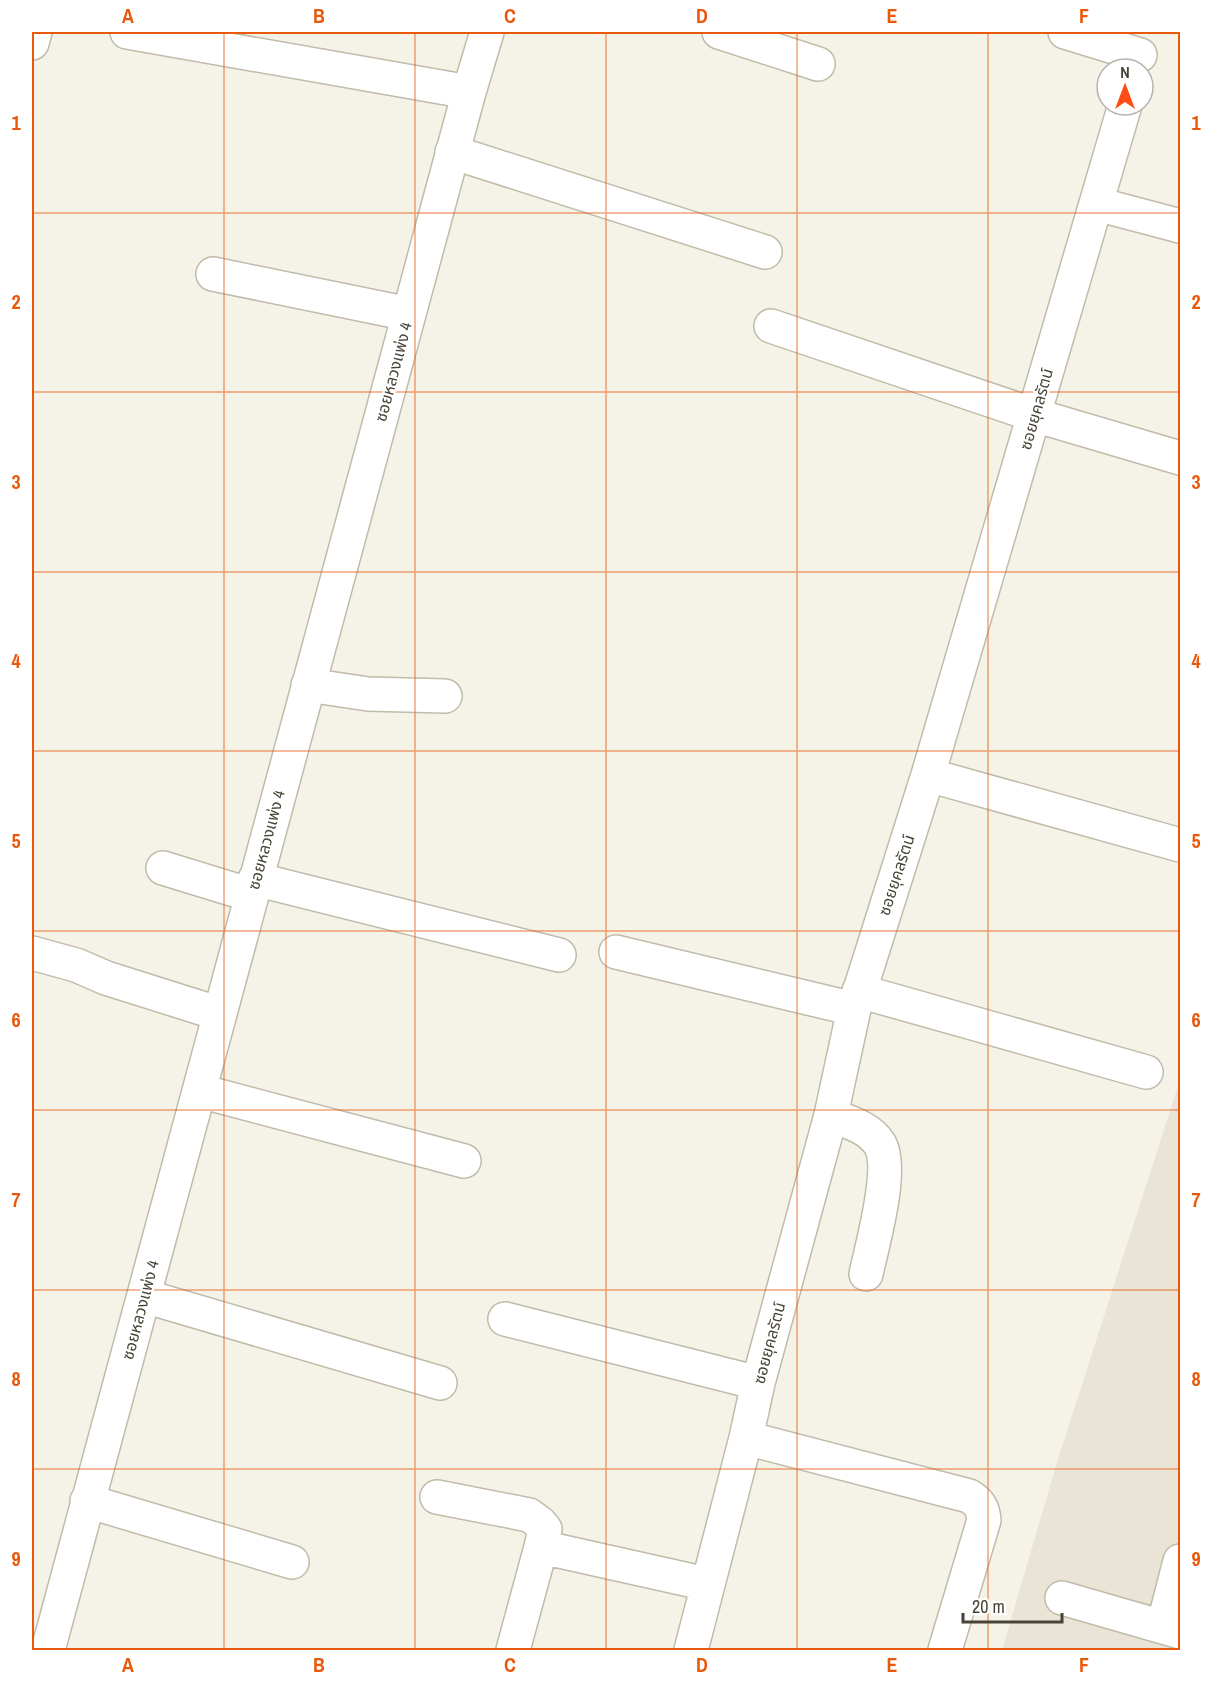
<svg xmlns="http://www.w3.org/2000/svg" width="1212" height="1682" viewBox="0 0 1212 1682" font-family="'Archivo Narrow','Noto Sans Thai',sans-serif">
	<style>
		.residential { fill: #e9e4d6 }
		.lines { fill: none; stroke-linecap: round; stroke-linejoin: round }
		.minor-casing { stroke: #c1bbaa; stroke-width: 36 }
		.minor { stroke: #fff; stroke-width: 33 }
		.grid { fill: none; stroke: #e8590c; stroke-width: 1.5; stroke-opacity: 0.55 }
		.labels { text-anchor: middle; stroke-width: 4.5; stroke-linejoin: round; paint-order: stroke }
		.street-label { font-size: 16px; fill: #484336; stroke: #fff }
		.neatline { fill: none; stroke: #e8590c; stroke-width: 2 }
		.grid-label { font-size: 20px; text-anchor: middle; font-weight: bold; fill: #e8590c }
	</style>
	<rect width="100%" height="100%" fill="#f5f2e8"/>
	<!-- residential -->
	<path class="residential" d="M1180,1080V1650H1002L1058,1459Z"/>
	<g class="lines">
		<defs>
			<path id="minor" d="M127,32L469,92
				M719,32L818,64
				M1065,32L1140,55
				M32,43L35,32
				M452,152L765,252
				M1097,204L1180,226
				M213,274L409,314
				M771,326L1034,415L1180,458
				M308,685L368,694L445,696
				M928,775L1180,845
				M163,868L251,895
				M255,879L559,955
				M616,952L854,1009
				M32,953L76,965L106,978L220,1014
				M859,991L1146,1072
				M200,1091L464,1161
				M831,1115C848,1122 868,1127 879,1143C895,1166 872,1246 866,1274
				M144,1296L440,1383
				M505,1319L758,1383
				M746,1438L969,1496C979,1502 983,1508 984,1520L945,1650
				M437,1497L529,1515L540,1523L545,1529L541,1547
				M87,1501L292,1562
				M1062,1598L1180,1632
				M1163,1627L1180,1561
				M48,1650L469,92L487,32
				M513,1650L541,1547L707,1584
				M691,1650L746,1438L758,1383L831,1115L854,1009L928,775L1125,105"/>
		</defs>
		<!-- minor casing -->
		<use href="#minor" class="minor-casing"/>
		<!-- minor -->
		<use href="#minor" class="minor"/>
	</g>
	<!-- grid -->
	<path class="grid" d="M224,32V1650M415,32V1650M606,32V1650M797,32V1650M988,32V1650M32,213H1180M32,392H1180M32,572H1180M32,751H1180M32,931H1180M32,1110H1180M32,1290H1180M32,1469H1180"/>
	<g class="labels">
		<!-- street labels -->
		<g class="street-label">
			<text transform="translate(393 372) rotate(-75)" y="6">ซอยหลวงแพ่ง 4</text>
			<text transform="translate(1036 409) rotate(-74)" y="6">ซอยยุคลรัตน์</text>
			<text transform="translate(266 840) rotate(-75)" y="6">ซอยหลวงแพ่ง 4</text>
			<text transform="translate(896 875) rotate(-72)" y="6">ซอยยุคลรัตน์</text>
			<text transform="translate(140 1310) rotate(-75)" y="6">ซอยหลวงแพ่ง 4</text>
			<text transform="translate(769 1343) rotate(-75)" y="6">ซอยยุคลรัตน์</text>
		</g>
	</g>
	<!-- border -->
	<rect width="1212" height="1682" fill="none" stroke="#ffffff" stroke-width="66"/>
	<!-- north arrow -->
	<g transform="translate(1125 87)"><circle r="28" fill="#ffffff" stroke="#b6b4af" stroke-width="1.5"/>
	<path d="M0-4.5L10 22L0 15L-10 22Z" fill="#ff4b15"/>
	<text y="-9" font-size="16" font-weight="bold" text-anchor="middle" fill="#484336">N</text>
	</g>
	<!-- scale -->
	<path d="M963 1613v9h99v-9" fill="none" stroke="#484336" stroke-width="3"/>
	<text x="972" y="1613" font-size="18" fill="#484336" stroke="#ffffff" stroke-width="4.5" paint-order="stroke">20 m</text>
	<rect x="33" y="33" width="1146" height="1616" class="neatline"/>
	<g class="grid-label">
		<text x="128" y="23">A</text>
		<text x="319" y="23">B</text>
		<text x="510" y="23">C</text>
		<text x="702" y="23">D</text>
		<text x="892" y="23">E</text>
		<text x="1084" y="23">F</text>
		<text x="16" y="130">1</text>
		<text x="1196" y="130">1</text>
		<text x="16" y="309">2</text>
		<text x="1196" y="309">2</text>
		<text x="16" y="489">3</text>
		<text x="1196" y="489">3</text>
		<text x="16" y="668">4</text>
		<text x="1196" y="668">4</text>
		<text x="16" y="848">5</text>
		<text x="1196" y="848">5</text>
		<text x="16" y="1027">6</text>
		<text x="1196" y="1027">6</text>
		<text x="16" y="1207">7</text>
		<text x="1196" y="1207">7</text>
		<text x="16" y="1386">8</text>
		<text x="1196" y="1386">8</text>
		<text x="16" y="1566">9</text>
		<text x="1196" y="1566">9</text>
		<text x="128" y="1672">A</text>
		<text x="319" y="1672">B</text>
		<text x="510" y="1672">C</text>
		<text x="702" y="1672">D</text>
		<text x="892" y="1672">E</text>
		<text x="1084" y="1672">F</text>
	</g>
</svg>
